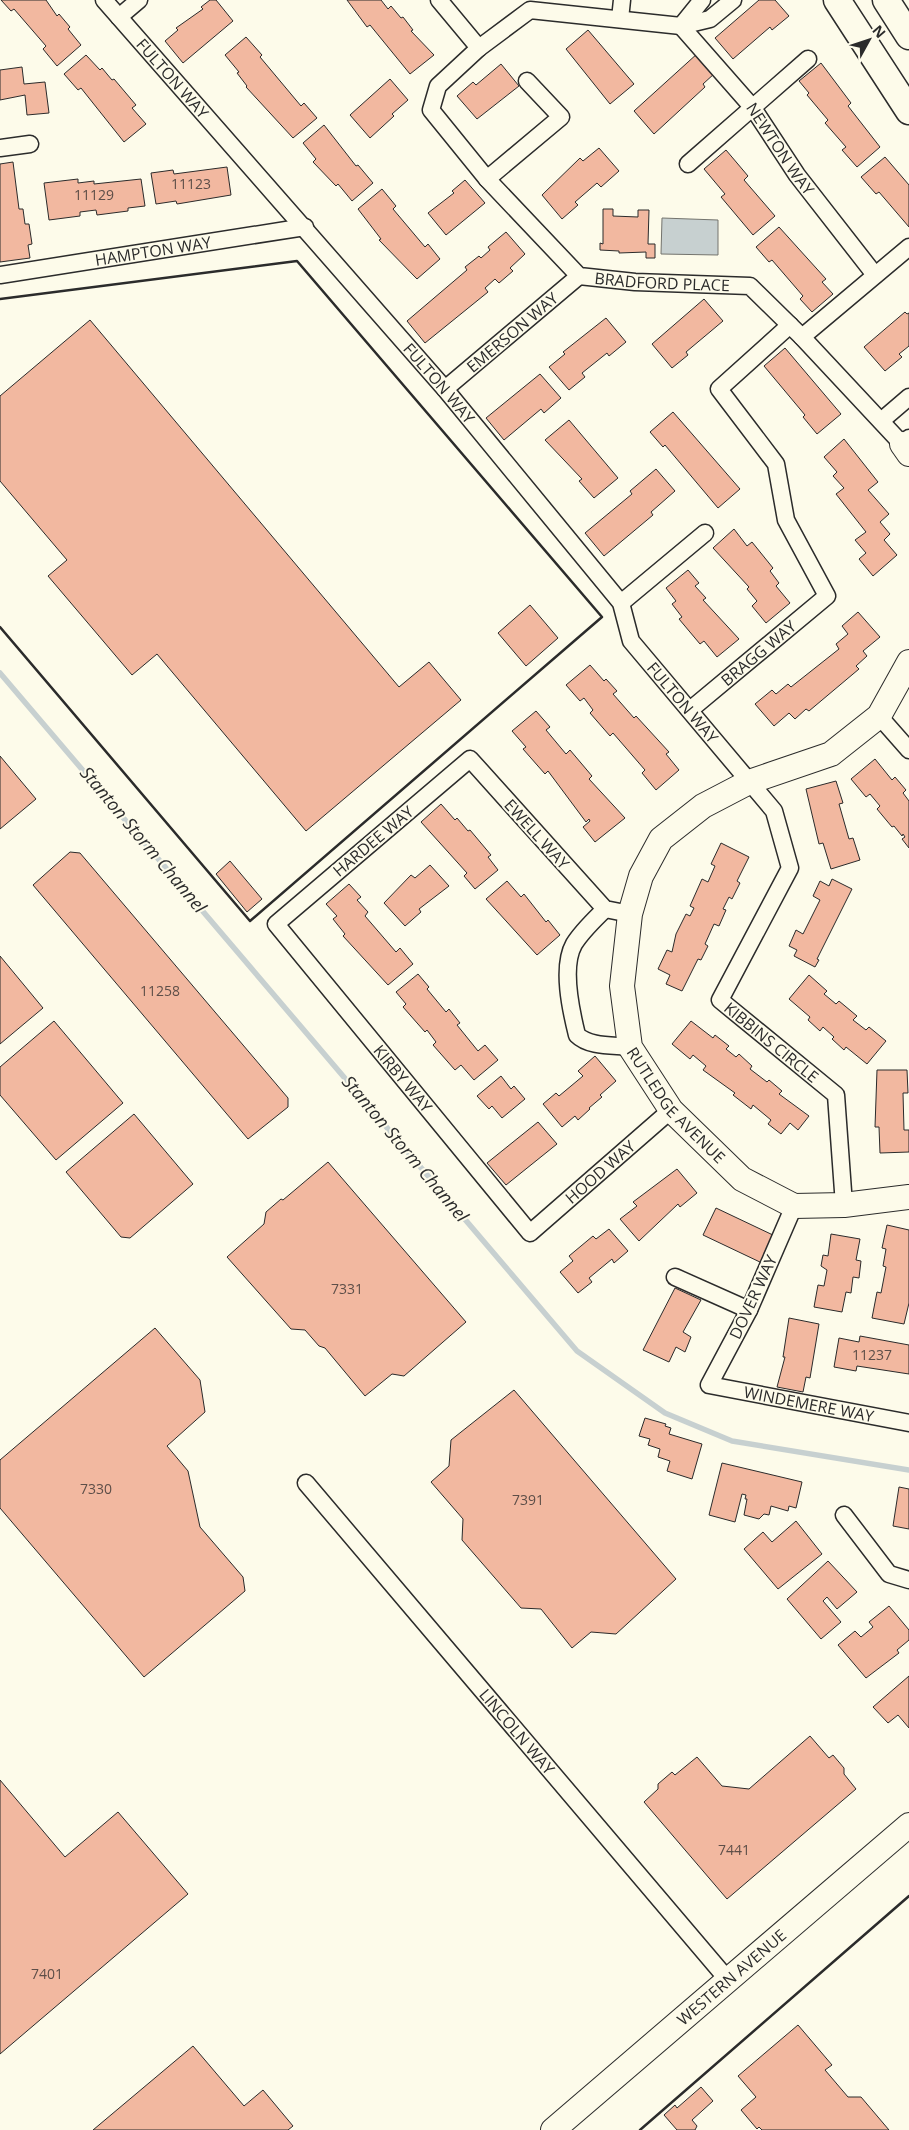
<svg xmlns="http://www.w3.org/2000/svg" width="909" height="2130" viewBox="0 0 909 2130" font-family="'Open Sans',sans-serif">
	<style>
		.water { fill: #c7d0d0; stroke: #74746e }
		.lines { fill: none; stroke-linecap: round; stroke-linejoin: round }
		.stream { stroke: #c7d0d0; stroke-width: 5.5 }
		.building { fill: #f2b8a0; stroke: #2b2b2b }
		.street-casing { stroke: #2b2b2b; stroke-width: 19 }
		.secondary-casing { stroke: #2b2b2b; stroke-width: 26 }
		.primary-casing { stroke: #2b2b2b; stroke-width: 29 }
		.street { stroke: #fdfbea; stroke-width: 16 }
		.secondary { stroke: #fdfbea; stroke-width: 24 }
		.primary { stroke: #fdfbea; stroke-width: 26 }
		.wall { stroke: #2b2b2b; stroke-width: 2.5 }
		.labels { text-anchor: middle; stroke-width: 4; stroke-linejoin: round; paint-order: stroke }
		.number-label { font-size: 14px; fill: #5d4e48 }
		.street-label { font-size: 16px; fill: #2b2b2b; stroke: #fdfbea }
		.water-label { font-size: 18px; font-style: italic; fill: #2b2b2b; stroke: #fdfbea }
	</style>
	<rect width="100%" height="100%" fill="#fdfbea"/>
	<!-- water -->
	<path class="water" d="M662,218L718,220V255L661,254Z"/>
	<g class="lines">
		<!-- stream -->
		<path class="stream" d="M0,673L577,1351L665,1413L732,1441L909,1470"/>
	</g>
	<!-- building -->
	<path class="building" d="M1,0H46L57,16L59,14L70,27L68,29L81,45L57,66L43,49L46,46L14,9L11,11Z
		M210,0H216L233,21L183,63L165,41L178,30L176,28L203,9L201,7Z
		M347,0H381L388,9L391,6L401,18L403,17L413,30L411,31L434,55L410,74L370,25L367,27Z
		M759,0H775L789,16L772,30L770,27L733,59L715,38Z
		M588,30L634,84L610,104L566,49Z
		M246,37L262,55L260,57L301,106L304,103L317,118L293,138L246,87L247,86L237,73L239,72L225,55Z
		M698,53L715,73L703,84L705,87L654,134L634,111Z
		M86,55L100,70L102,68L112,80L114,79L136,105L132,108L146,124L124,142L81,88L78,90L64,74Z
		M821,63L851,103L848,106L880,147L857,167L842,150L846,147L825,123L828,120L807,95L809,93L799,81Z
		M501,64L519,86L477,119L457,96L473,82L476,85Z
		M22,67L24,84L45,82L49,113L27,115L25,95L0,100V70Z
		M390,79L408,100L392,114L394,116L370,138L350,115Z
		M324,125L356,166L358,165L373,183L352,201L338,184L336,186L313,162L316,159L303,143Z
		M599,148L619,171L601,187L597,183L575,202L578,205L562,219L542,195L580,158L583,161Z
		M726,150L748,176L744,180L775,216L753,235L721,197L725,194L704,169Z
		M885,157L909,185V227L879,192L876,194L861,177Z
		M13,162L19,209H23L25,224H29L32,244L28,245L30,258L0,262V164Z
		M227,167L231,195L177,204L176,201L156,204L151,173L173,170L174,174Z
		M78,179V183L94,181V184L141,179L145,206L128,208V211L97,215L96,210L80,212V216L49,220L44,183Z
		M465,180L485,203L446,235L428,213L454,193L452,191Z
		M382,189L396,206L393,209L425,247L428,244L440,259L417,279L379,240L381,239L358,209Z
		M603,209H613V216L638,217V210H649L648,244H655V258H646V252L619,253V251L600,250V243L603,244Z
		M779,227L826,279L822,282L833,294L812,312L800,299L803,296L772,260L769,262L756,247Z
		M506,232L525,254L510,268L513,271L499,283L495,279L485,288L488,292L425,343L407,321L467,270L465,267L479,256L481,258L490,250L488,247Z
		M704,299L723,321L686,352L688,355L672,368L652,344Z
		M905,312L907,314L909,313V346L899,354L902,357L885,371L864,347Z
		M606,318L626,342L609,356L607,353L582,373L585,377L569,390L549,367L565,354L563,352Z
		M90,320L399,687L429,662L461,700L306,831L157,654L132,675L48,576L67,560L0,481V396Z
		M785,348L841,414L817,434L803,417L805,415L764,366Z
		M540,374L561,398L544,413L541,409L504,440L486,418Z
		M673,412L740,489L718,508L665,445L663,447L650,432Z
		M569,420L618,478L594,498L579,481L582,479L545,440Z
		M844,439L878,482L868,490L889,514L880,522L890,534L884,540L897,555L873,576L859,559L866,553L855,540L866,532L836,494L844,488L833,476L837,472L824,457Z
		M656,469L675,491L651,512L653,515L604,556L585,533L632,494L630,491Z
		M734,529L747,546L752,542L773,568L770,571L779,583L776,586L790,603L766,623L752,606L757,601L747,589L749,587L713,548Z
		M688,570L699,583L695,586L706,598L703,600L739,639L717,657L704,641L700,644L679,619L682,617L672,604L676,601L666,588Z
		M530,605L558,638L526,666L498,633Z
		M858,612L880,637L863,651L867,656L856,666L859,669L809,711L806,709L795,719L789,713L774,726L755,704L772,690L776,694L788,684L791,687L839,649L836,644L848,634L842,626Z
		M590,665L604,681L606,679L617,691L613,694L634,718L636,716L669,752L666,754L679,770L656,790L642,773L645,770L613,733L610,736L590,713L593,710L584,698L580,701L566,685Z
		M536,711L550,727L546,730L566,754L570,750L592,776L589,779L625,818L595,842L583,827L590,821L589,819L586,822L548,771L545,774L523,749L526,747L512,731Z
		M0,756L36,799L0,829Z
		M875,759L892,780L895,777L906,790L903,793L909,801V848L902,839L905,837L903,834L902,836L894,826L892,827L877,809L880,806L870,794L866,797L851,779Z
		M836,781L843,803L839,804L849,839L853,838L860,860L831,869L823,843L819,844L806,789Z
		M441,804L455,820L457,818L468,831L470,830L491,855L488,857L498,870L475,889L464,876L467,873L421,822Z
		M721,843L749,857L737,881L740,883L732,899L729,897L723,909L726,910L719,926L714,924L705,944L708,946L701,960L698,959L682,991L666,984L670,975L658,969L667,950L672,952L676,934L686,914L690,916L694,908L690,906L702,879L708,882L715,866L711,864Z
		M70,852L80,853L288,1098V1107L248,1139L33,885Z
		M230,861L262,899L247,912L216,874Z
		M430,865L449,886L419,909L421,912L405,926L384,903L411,875L415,878Z
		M832,879L852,889L817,959L819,960L815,967L794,956L797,950L789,946L796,930L803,934L820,900L813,896L820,881L829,886Z
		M507,881L521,897L524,894L546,922L548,920L560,935L537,955L486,899Z
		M349,884L361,897L357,900L368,912L365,916L396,952L400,948L413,964L388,985L343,936L345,934L333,919L337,916L326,904Z
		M0,956L43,1008L0,1044Z
		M418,974L429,987L427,989L446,1012L449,1009L460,1023L457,1025L478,1051L485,1045L498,1060L474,1080L461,1065L455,1070L433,1045L436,1042L427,1030L425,1032L403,1007L406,1004L396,992Z
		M809,975L827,991L824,994L836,1004L839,1001L857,1016L853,1020L866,1030L869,1027L886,1041L867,1064L846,1047L844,1050L832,1039L834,1037L823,1027L820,1031L808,1020L810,1017L789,999Z
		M54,1021L123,1103L56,1160L0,1095V1067Z
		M691,1021L713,1038L715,1035L729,1046L726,1049L736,1057L739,1054L752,1066L750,1069L767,1082L769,1080L782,1091L779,1094L809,1116L798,1130L790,1123L781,1134L768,1124L771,1120L753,1105L751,1109L733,1095L735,1093L703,1070L706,1066L693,1055L690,1059L672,1044Z
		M595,1056L616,1081L600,1095L602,1097L589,1108L590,1109L578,1120L575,1116L562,1127L543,1104L556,1093L559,1096L583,1076L578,1071Z
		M877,1070H907L908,1093H903L904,1130H909V1152L880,1153L879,1127H875Z
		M501,1076L511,1089L514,1086L525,1099L502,1118L492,1106L489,1109L477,1096Z
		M134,1114L193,1184L130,1238L121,1237L66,1172Z
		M538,1122L557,1144L506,1185L487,1163Z
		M328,1162L466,1322L404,1376L392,1374L365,1396L325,1348L319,1346L305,1330L291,1329L227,1257L264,1224L266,1212L281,1199L283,1200Z
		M677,1169L697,1193L680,1207L678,1204L639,1241L620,1219L637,1206L633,1202Z
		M716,1208L775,1236L762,1263L703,1235Z
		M887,1225L909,1230V1303L904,1324L872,1318L877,1292L881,1293L886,1267L883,1266L886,1249L882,1248Z
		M609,1229L628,1251L614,1263L612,1259L589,1278L592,1282L578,1293L560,1272L573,1261L569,1256L593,1236L596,1239Z
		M831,1234L860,1239L856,1260L861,1261L859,1278L853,1277L851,1293L846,1292L842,1312L814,1307L818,1285L824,1286L827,1270L821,1266L823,1255L828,1256Z
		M675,1288L701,1300L683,1332L691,1337L685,1352L676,1347L669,1362L643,1350Z
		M789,1318L819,1324L810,1378L806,1377L803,1392L777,1387L785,1357H783Z
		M155,1328L200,1380L205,1412L167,1446L188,1471L200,1527L243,1577L245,1591L144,1677L0,1508V1460Z
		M860,1336L909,1345V1374L857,1366L856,1371L834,1367L839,1338L859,1342Z
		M514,1390L676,1579L616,1634L591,1632L572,1648L541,1609L521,1608L462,1540L463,1519L431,1482L449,1466L451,1440Z
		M645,1418L666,1424L665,1426L671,1428L669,1434L702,1444L692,1479L667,1471L670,1461L658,1457L660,1449L648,1445L650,1439L639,1436Z
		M722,1463L802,1482L796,1508L789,1506L788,1511L771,1506L769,1515L764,1514L759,1519L744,1515L747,1499H745L746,1495L742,1494L735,1522L709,1515Z
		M899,1487L909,1489V1529L893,1526Z
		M796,1521L822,1554L778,1589L744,1549L763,1532L772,1542Z
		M828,1561L857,1592L837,1609L827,1597L823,1601L841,1622L821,1639L787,1599Z
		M889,1606L909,1630V1640L897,1650L899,1653L866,1678L838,1645L855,1631L861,1637L873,1627L869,1622Z
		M909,1676V1728L898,1715L888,1723L873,1707Z
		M810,1736L829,1758L833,1755L844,1768V1774L856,1789L727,1899L644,1802L658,1789V1784L672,1772L675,1775L697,1757L722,1786L749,1789Z
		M0,1780L65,1857L118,1812L188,1894L0,2054Z
		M798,2025L832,2065L825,2070L848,2097H861L889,2130H762L759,2127L757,2129L741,2110L756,2097L738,2076Z
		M193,2046L244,2106L263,2090L293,2126L288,2130H93Z
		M701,2087L713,2101L692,2120L697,2126L695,2130H677L664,2115L675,2105L677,2108Z"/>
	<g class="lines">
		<defs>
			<g id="street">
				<path id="s1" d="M104,0L445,389L621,603L631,641L774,811L790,868L720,1000L836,1095L844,1205"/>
				<path d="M439,0L479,48"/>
				<path id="s2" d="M733,0L710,19L681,26L530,10L479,48L438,86L431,110L487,179L579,276L635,282L750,286L802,337L902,444L909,438"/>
				<path d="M119,17L139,0"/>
				<path d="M620,19L622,0"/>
				<path id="s3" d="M681,26L753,108L797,175L875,275"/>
				<path d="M681,26L702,0"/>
				<path d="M0,148L30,144"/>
				<path d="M688,164L808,59"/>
				<path d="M487,179L561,117L527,81"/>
				<path id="s4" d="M0,275L305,227"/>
				<path d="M802,337L909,247"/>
				<path id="s5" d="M445,389L579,276"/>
				<path d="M881,421L909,397"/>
				<path d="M621,603L705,533"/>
				<path id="s6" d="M690,710L827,596L786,520L776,464L719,389L790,325"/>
				<path d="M879,716L909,750"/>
				<path d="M605,909C594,920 582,931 574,944C561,967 571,1011 577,1035C589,1047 613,1045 630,1047"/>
				<path id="s7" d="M630,914L605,909L470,759L276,924L530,1233L671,1110"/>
				<path id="s8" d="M794,1206L749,1310L709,1385L909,1423"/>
				<path d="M675,1277L749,1310"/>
				<path id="s9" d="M306,1483L728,1980"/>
				<path d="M844,1515L889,1574L909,1580"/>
			</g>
			<g id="secondary">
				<path d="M902,444L909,454"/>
				<path id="s10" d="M909,662L879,716L831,754L749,782L703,806L661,839L641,876L630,914L622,986L630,1047L671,1110L742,1179L794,1206L844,1205L909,1197"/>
				<path id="s11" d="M553,2130L909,1825"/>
			</g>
			<path id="primary" d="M837,0L909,111
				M886,0L909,36"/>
		</defs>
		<!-- street casing -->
		<use href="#street" class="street-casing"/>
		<!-- secondary casing -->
		<use href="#secondary" class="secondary-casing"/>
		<!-- primary casing -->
		<use href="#primary" class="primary-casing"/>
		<!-- street -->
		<use href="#street" class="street"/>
		<!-- secondary -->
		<use href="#secondary" class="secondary"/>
		<!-- primary -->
		<use href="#primary" class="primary"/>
		<!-- wall -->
		<path class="wall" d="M0,299L297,261L602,617L250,921L0,627
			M640,2130L909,1896"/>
	</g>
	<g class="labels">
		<!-- number labels -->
		<g class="number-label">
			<text x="191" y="189">11123</text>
			<text x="94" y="200">11129</text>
			<text x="160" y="996">11258</text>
			<text x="347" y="1294">7331</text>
			<text x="872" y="1360">11237</text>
			<text x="96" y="1494">7330</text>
			<text x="528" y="1505">7391</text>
			<text x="734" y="1855">7441</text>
			<text x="47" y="1979">7401</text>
		</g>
		<!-- street labels -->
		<g class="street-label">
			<text dy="6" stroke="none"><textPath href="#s1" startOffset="104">FULTON WAY</textPath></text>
			<text dy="6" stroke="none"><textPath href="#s3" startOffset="158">NEWTON WAY</textPath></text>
			<text dy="6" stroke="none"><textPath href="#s4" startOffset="155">HAMPTON WAY</textPath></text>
			<text dy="6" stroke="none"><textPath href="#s2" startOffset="662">BRADFORD PLACE</textPath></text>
			<text dy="6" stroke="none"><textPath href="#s5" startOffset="88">EMERSON WAY</textPath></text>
			<text dy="6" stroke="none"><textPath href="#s1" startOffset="509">FULTON WAY</textPath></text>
			<text dy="6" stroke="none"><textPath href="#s6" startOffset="89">BRAGG WAY</textPath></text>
			<text dy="6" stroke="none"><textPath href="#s1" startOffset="914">FULTON WAY</textPath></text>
			<text transform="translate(537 834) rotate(48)" y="6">EWELL WAY</text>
			<text transform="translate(373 841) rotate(-40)" y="6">HARDEE WAY</text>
			<text dy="6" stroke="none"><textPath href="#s1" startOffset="1331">KIBBINS CIRCLE</textPath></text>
			<text dy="6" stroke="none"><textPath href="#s7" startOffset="682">KIRBY WAY</textPath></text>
			<text dy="6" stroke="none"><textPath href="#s10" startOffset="605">RUTLEDGE AVENUE</textPath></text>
			<text dy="6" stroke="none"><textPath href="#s7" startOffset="975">HOOD WAY</textPath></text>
			<text transform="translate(753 1297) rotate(-65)" y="6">DOVER WAY</text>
			<text dy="6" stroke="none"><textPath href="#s8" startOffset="300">WINDEMERE WAY</textPath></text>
			<text dy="6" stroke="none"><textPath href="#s9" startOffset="326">LINCOLN WAY</textPath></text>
			<text dy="6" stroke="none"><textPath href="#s11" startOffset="235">WESTERN AVENUE</textPath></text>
		</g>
		<!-- water labels -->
		<g class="water-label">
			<text transform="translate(143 840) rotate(50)" y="6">Stanton Storm Channel</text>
			<text transform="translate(405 1149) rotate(50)" y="6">Stanton Storm Channel</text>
		</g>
	</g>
	<!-- north arrow -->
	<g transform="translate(869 40) rotate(50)" stroke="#fdfbea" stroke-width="4" paint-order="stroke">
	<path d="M0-4L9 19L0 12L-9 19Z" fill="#2b2b2b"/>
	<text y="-8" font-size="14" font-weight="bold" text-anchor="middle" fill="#2b2b2b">N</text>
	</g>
</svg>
